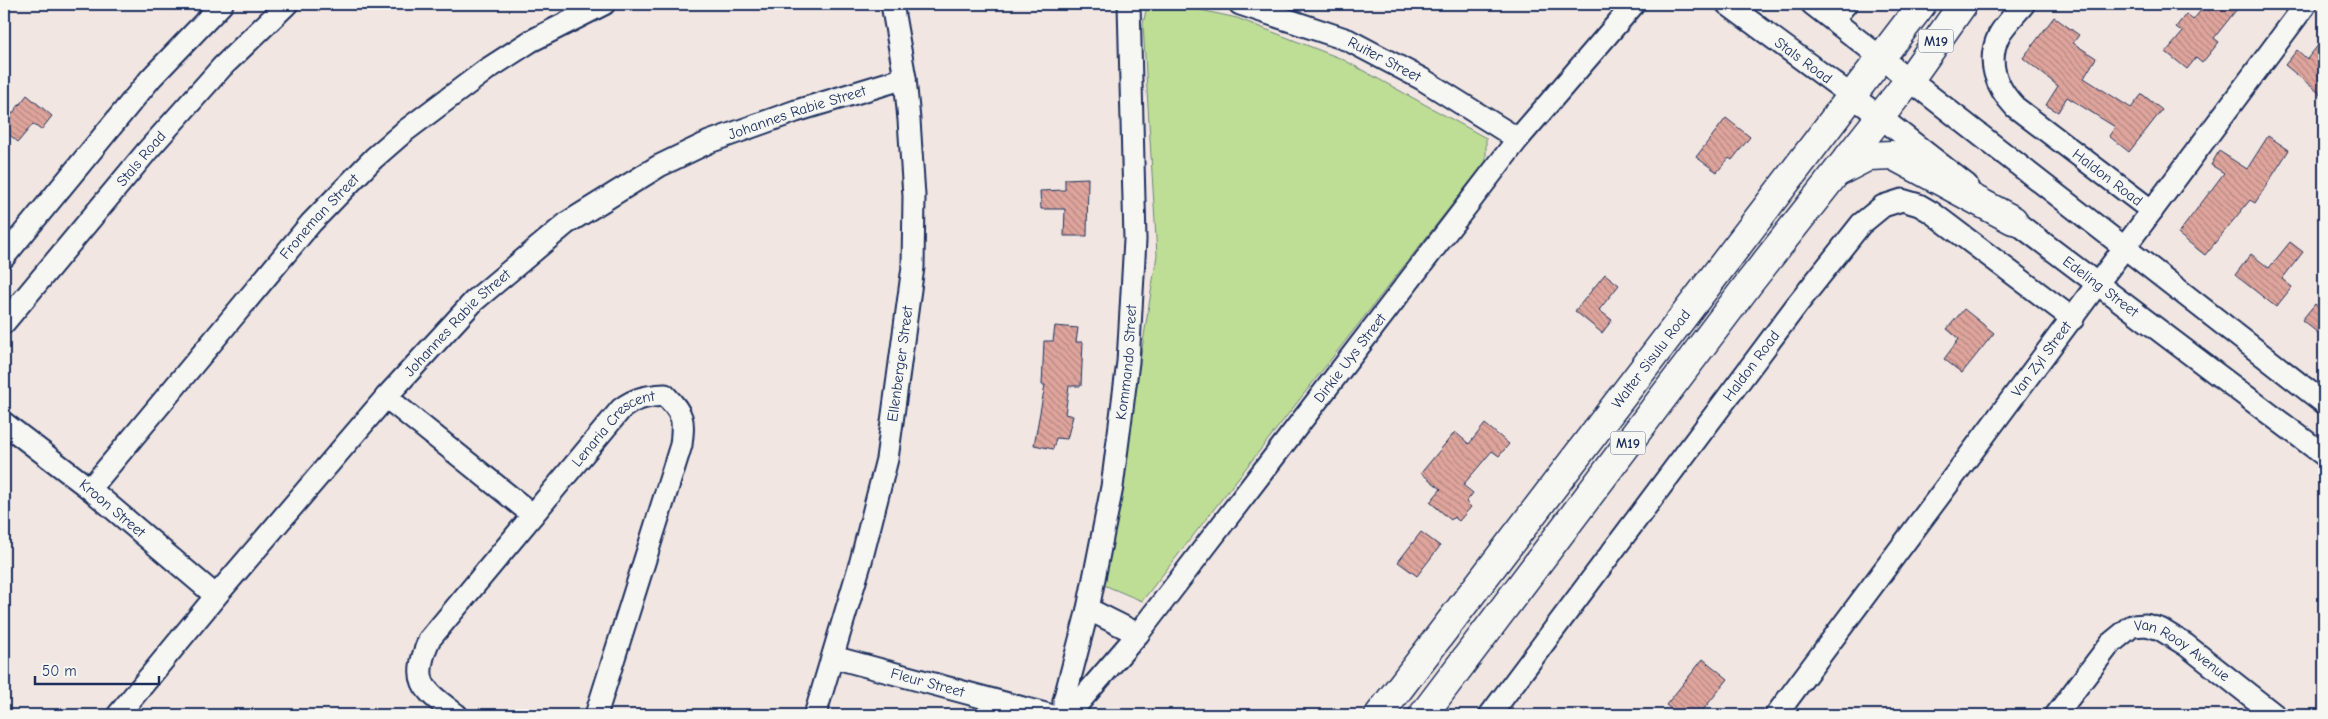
<svg xmlns="http://www.w3.org/2000/svg" width="2328" height="719" viewBox="0 0 2328 719" font-family="'Comic Neue',sans-serif">
	<style>
		.grass { fill: #bedd95; stroke: #6c867a }
		.building { fill: url(#building-back-hatch); stroke: #1b2f5e }
		.lines { fill: none; stroke-linecap: round; stroke-linejoin: round }
		.minor-casing { stroke: #1b2f5e; stroke-width: 25 }
		.highway-casing { stroke: #1b2f5e; stroke-width: 31 }
		.minor { stroke: #f6f6f2; stroke-width: 21 }
		.highway { stroke: #f6f6f2; stroke-width: 28 }
		.labels { text-anchor: middle; stroke-width: 4; stroke-linejoin: round; paint-order: stroke }
		.shield { fill: #f6f6f2; stroke: #5d6b8a; stroke-width: 1 }
		.shield-label { font-size: 14px; font-weight: bold; fill: #1b2f5e }
		.street-label { font-size: 15px; fill: #1b2f5e; stroke: #f6f6f2 }
	</style>
	<defs>
		<pattern id="building-back-hatch" width="6" height="6" patternUnits="userSpaceOnUse" patternTransform="scale(1.25)"><rect width="6" height="6" fill="#dfa59c"/><path d="M-1 5l2 2M0 0l6 6M5-1l2 2" fill="none" stroke="#b48782"/></pattern>
	</defs>
	<rect width="100%" height="100%" fill="#f1e6e1"/>
	<filter id="ink" filterUnits="userSpaceOnUse"><feTurbulence type="fractalNoise" baseFrequency=".02" numOctaves="2"/><feDisplacementMap in="SourceGraphic" scale="10" xChannelSelector="R" yChannelSelector="G"/><feConvolveMatrix kernelMatrix="1 2 1 2 8 2 1 2 1" color-interpolation-filters="sRGB"/></filter>
	<g filter="url(#ink)">
		<!-- grass -->
		<path class="grass" d="M1160,4H1173L1237,18L1342,59L1486,138V161L1142,601L1104,585L1157,255L1143,24L1147,6Z"/>
		<!-- building -->
		<path class="building" d="M2206,4H2241L2214,38L2219,42L2202,63L2196,58L2187,69L2166,52L2183,32L2176,27L2186,14L2193,20Z
			M2054,17L2079,35L2073,43L2096,58L2084,78L2131,108L2142,94L2162,110L2129,152L2109,136L2115,127L2067,97L2058,112L2046,105L2058,86L2023,58Z
			M2324,38V97L2285,65L2297,50L2307,59Z
			M27,95L52,116L41,130L33,124L18,142L4,130V124Z
			M1726,118L1750,137L1732,160L1729,158L1717,172L1696,157Z
			M2268,136L2289,150L2255,203L2250,200L2205,255L2178,234L2224,173L2211,165L2219,151L2247,169Z
			M1088,178L1087,236H1064L1065,209H1041L1040,191L1065,190V179Z
			M2290,242L2303,252L2282,279L2292,287L2276,307L2235,275L2251,254L2269,268Z
			M1605,274L1619,285L1599,310L1612,320L1602,333L1575,311Z
			M2315,304L2324,311V338L2302,320Z
			M1964,309L1994,333L1962,373L1944,359L1959,339L1947,329Z
			M1055,326L1078,328L1076,342H1083L1081,386H1069L1065,414L1073,416L1067,439L1056,438L1053,449L1034,445L1045,385H1042L1044,341H1053Z
			M1485,424L1509,444L1499,456L1492,451L1463,485L1473,493L1466,502L1471,507L1459,521L1454,517L1451,520L1430,502L1441,489L1421,473L1455,432L1469,444Z
			M1421,532L1440,546L1417,576L1398,562Z
			M1703,659L1728,679L1699,715H1679L1666,705Z"/>
		<g class="lines">
			<defs>
				<g id="minor">
					<path id="s1" d="M1240,4L1348,40L1422,79L1518,139"/>
					<path id="s2" d="M1727,4L1879,116L1967,185"/>
					<path d="M1812,4L2324,403"/>
					<path id="s3" d="M2024,4C2016,14 2005,24 1999,35C1986,62 1996,87 2015,107L2152,211"/>
					<path d="M1833,19L1846,4"/>
					<path id="s4" d="M2001,211L2324,455"/>
					<path d="M4,257L151,78L222,4"/>
					<path id="s5" d="M4,323L148,150L222,67L287,4"/>
					<path d="M386,397L533,515"/>
					<path id="s6" d="M4,423L90,489L216,596"/>
					<path id="s7" d="M90,489L311,223L374,158L405,131L486,70L531,41L604,4"/>
					<path d="M1088,609L1138,634"/>
					<path id="s8" d="M833,657L1049,715"/>
					<path id="s9" d="M118,715L216,596L386,397L474,301L567,223L659,166L709,142L796,111L905,78"/>
					<path id="s10" d="M457,715C423,689 411,683 429,640L621,409C635,398 647,396 665,395C684,415 684,419 681,445L596,715"/>
					<path id="s11" d="M815,715L861,561L887,459L913,267L914,196L909,120L905,78L892,4"/>
					<path id="s12" d="M1064,715V701L1088,609L1112,487L1128,362L1135,240L1129,4"/>
					<path id="s13" d="M1068,715L1138,634L1518,139L1634,4"/>
					<path id="s14" d="M1490,715L1796,306L1861,224L1883,206L1902,200L1919,205L1931,212L2073,319"/>
					<path id="s15" d="M1776,715L2306,4"/>
					<path id="s16" d="M2056,715L2110,644L2132,626L2146,625L2160,629L2186,645L2275,715"/>
				</g>
				<g id="highway">
					<path d="M1840,171L1869,156L1892,155L2013,220"/>
					<path id="s17" d="M1379,715L1922,4"/>
					<path d="M1423,715L1750,282L1910,79L1963,4"/>
				</g>
			</defs>
			<!-- minor casing -->
			<use href="#minor" class="minor-casing"/>
			<!-- highway casing -->
			<use href="#highway" class="highway-casing"/>
			<!-- minor -->
			<use href="#minor" class="minor"/>
			<!-- highway -->
			<use href="#highway" class="highway"/>
		</g>
	</g>
	<g class="labels">
		<!-- shield labels -->
		<g class="shield">
			<rect x="1918.5" y="29.5" width="35" height="23" rx="4"/>
			<rect x="1610.5" y="431.5" width="35" height="23" rx="4"/>
		</g>
		<g class="shield-label">
			<text x="1936" y="46">M19</text>
			<text x="1628" y="448">M19</text>
		</g>
		<!-- street labels -->
		<g class="street-label">
			<text dy="5" stroke="none"><textPath href="#s1" startOffset="155">Ruiter Street</textPath></text>
			<text dy="5" stroke="none"><textPath href="#s2" startOffset="95">Stals Road</textPath></text>
			<text dy="5" stroke="none"><textPath href="#s9" startOffset="924">Johannes Rabie Street</textPath></text>
			<text dy="5" stroke="none"><textPath href="#s5" startOffset="214">Stals Road</textPath></text>
			<text dy="5" stroke="none"><textPath href="#s3" startOffset="235">Haldon Road</textPath></text>
			<text dy="5" stroke="none"><textPath href="#s7" startOffset="356">Froneman Street</textPath></text>
			<text dy="5" stroke="none"><textPath href="#s4" startOffset="125">Edeling Street</textPath></text>
			<text dy="5" stroke="none"><textPath href="#s9" startOffset="519">Johannes Rabie Street</textPath></text>
			<text dy="5" stroke="none"><textPath href="#s13" startOffset="455">Dirkie Uys Street</textPath></text>
			<text dy="5" stroke="none"><textPath href="#s17" startOffset="448">Walter Sisulu Road</textPath></text>
			<text dy="5" stroke="none"><textPath href="#s15" startOffset="444">Van Zyl Street</textPath></text>
			<text dy="5" stroke="none"><textPath href="#s12" startOffset="359">Kommando Street</textPath></text>
			<text dy="5" stroke="none"><textPath href="#s11" startOffset="362">Ellenberger Street</textPath></text>
			<text dy="5" stroke="none"><textPath href="#s14" startOffset="436">Haldon Road</textPath></text>
			<text dy="5" stroke="none"><textPath href="#s10" startOffset="374">Lenaria Crescent</textPath></text>
			<text dy="5" stroke="none"><textPath href="#s6" startOffset="138">Kroon Street</textPath></text>
			<text dy="5" stroke="none"><textPath href="#s16" startOffset="175">Van Rooy Avenue</textPath></text>
			<text dy="5" stroke="none"><textPath href="#s8" startOffset="98">Fleur Street</textPath></text>
		</g>
	</g>
	<!-- margin -->
	<rect width="2328" height="719" fill="none" stroke="#f6f6f2" stroke-width="20"/>
	<rect x="10" y="10" width="2308" height="699" fill="none" stroke="#1b2f5e" stroke-width="2" filter="url(#ink)"/>
	<!-- scale -->
	<path d="M35 676v8h124v-8" fill="none" stroke="#1b2f5e" stroke-width="2.5"/>
	<text x="42" y="676" font-size="15" fill="#1b2f5e" stroke="#f6f6f2" stroke-width="4" paint-order="stroke">50 m</text>
</svg>
